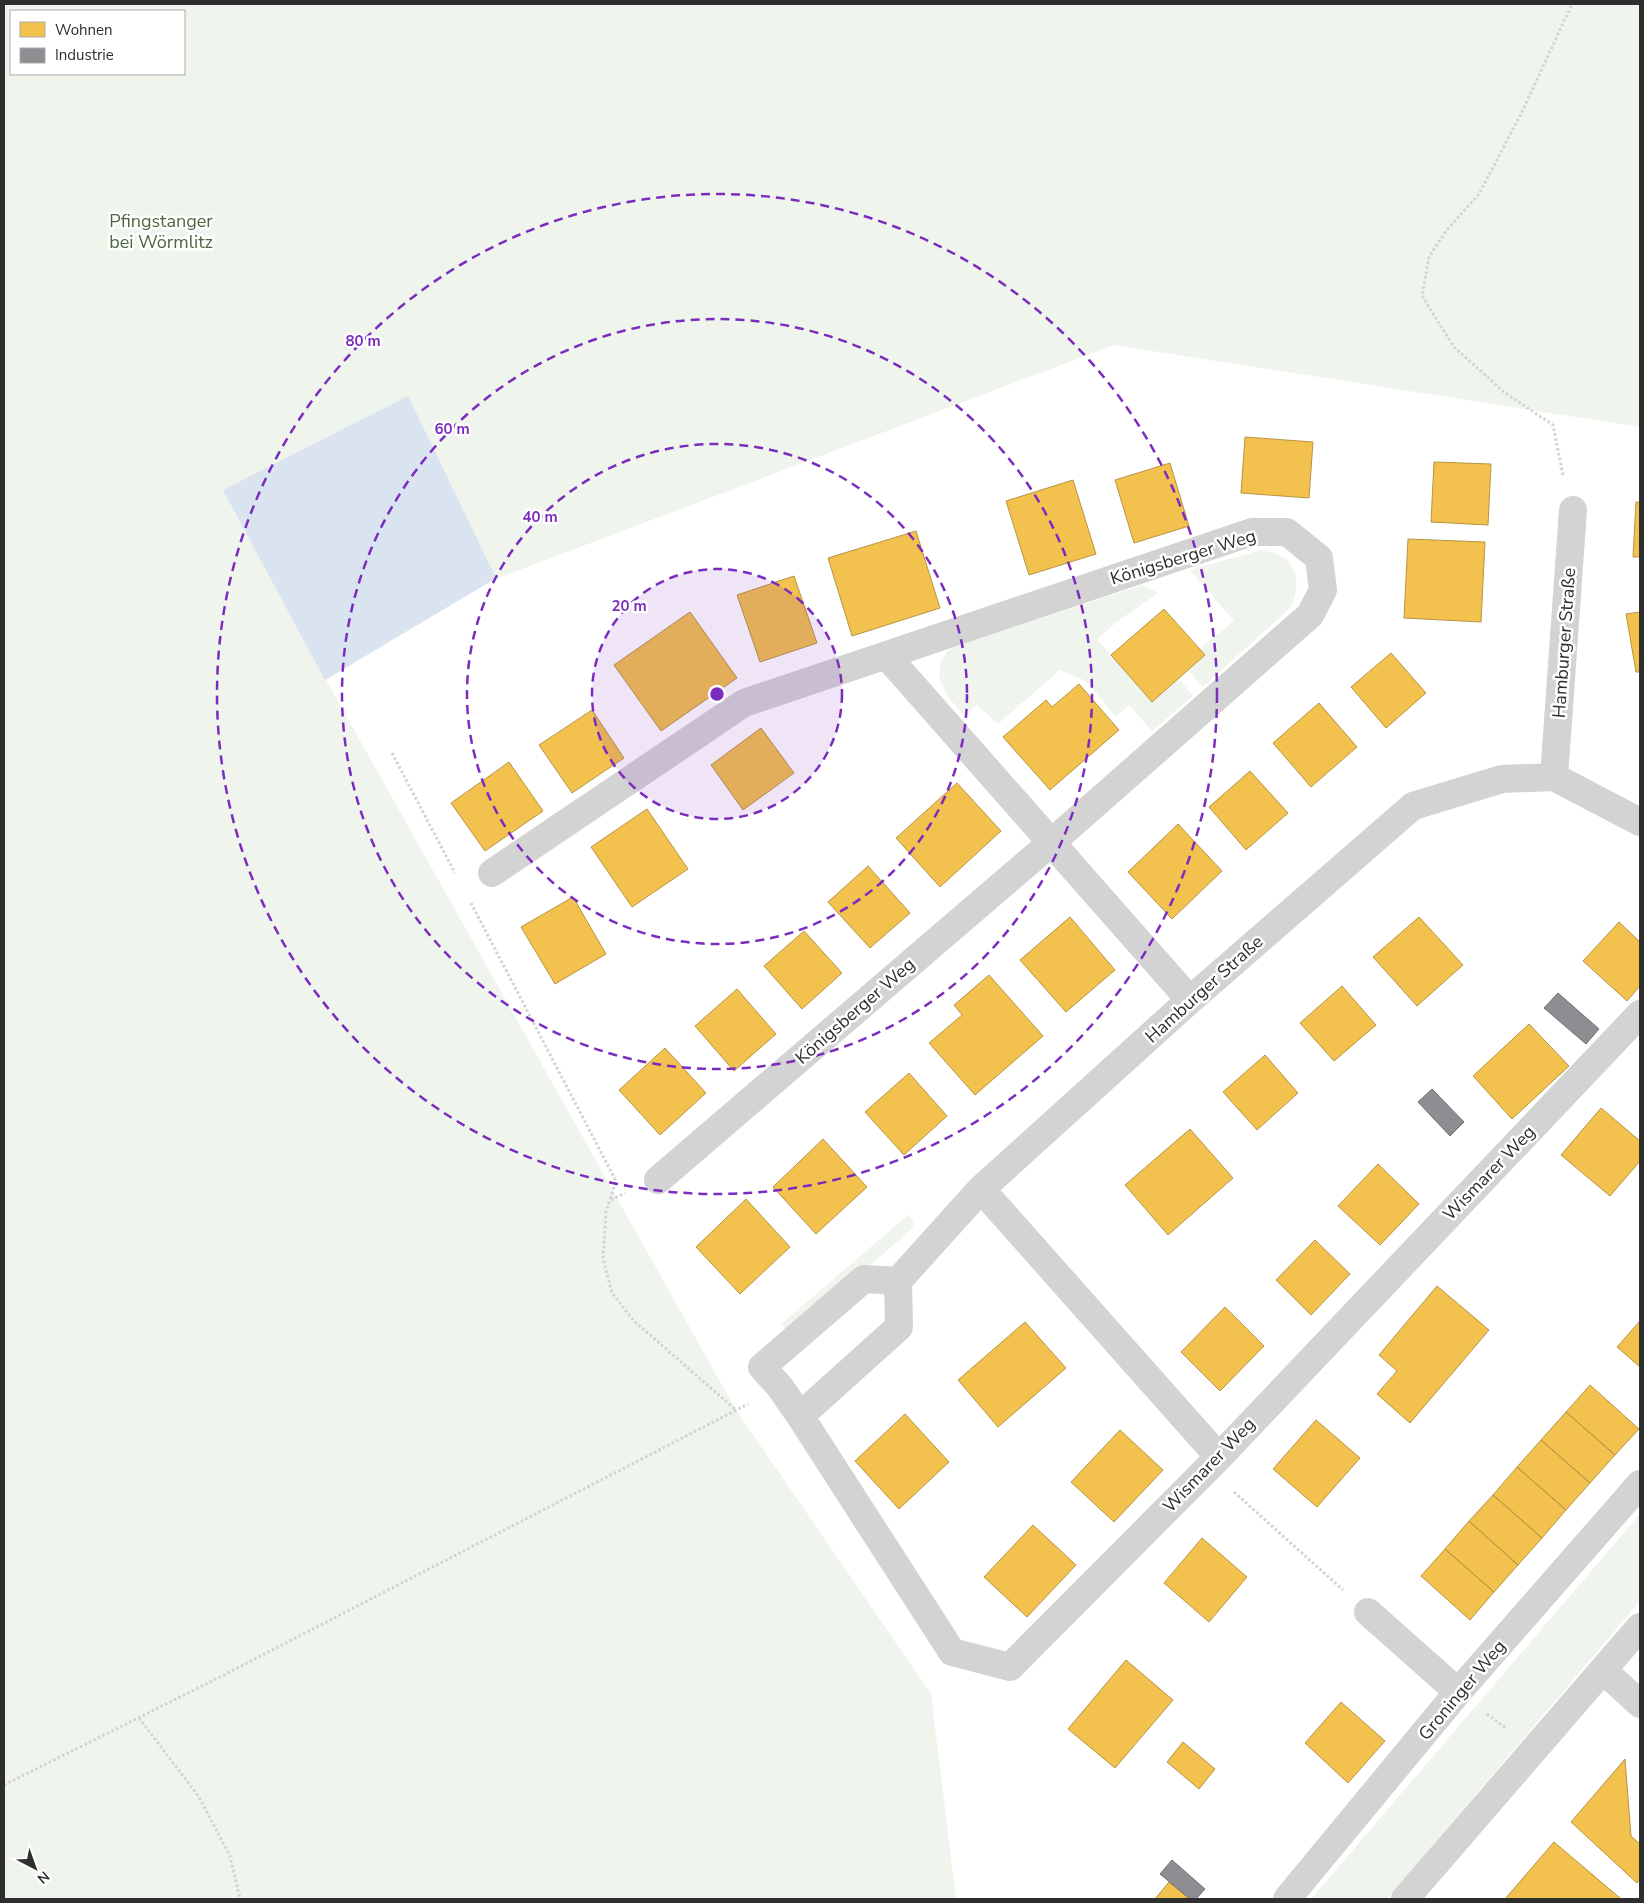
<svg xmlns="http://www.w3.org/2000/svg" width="1644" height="1903" viewBox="0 0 1644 1903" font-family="'Nunito Sans',sans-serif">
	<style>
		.green { fill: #eff4ec; fill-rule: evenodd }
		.water { fill: #dae4f0 }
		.homes { fill: #f2c14e; stroke: #b79544 }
		.industry { fill: #8d8d92; stroke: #707074 }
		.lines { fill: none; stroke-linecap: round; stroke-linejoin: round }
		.path { stroke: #d3d3d3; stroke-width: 3; stroke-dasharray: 2.5 2.5; stroke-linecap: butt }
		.minor { stroke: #d3d3d3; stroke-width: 28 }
		.ring { fill: none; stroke: #7b2cbf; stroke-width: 2.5; stroke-dasharray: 9 6 }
		.labels { text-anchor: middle; stroke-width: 5; stroke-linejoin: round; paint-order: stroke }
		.park-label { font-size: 18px; fill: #4b683e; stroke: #fff }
		.street-label { font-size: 18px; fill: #2e2e2e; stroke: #fff }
		.centre { fill: #7b2cbf; stroke: #fff; stroke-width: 2.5 }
		.ring-label { font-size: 15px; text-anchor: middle; font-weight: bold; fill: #7b2cbf; stroke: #fff; stroke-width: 5; stroke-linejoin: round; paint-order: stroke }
	</style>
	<rect width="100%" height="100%" fill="#fff"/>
	<!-- green -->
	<path class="green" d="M4,4H1640V427L1114,345L493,580L326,680L736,1410L931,1694L956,1899H4ZM11,11H184V74H11Z
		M1261,550C1294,554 1305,579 1290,608L1203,687L1188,670L1204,656L1199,649L1234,621L1190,570Z
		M1142,585L1158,593L1118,621L1097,639L1152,702L1179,679L1193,696L1152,731L1129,705L1116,717L1086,681L1060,670L998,724L977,705L964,715L947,696L939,676L941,662L948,651L963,644Z
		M908,1215L913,1221V1228L791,1335L781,1324Z
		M1640,1514V1601L1387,1899H1311Z"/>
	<!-- water -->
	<path class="water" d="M408,396L496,578L325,680L223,490Z"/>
	<!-- homes -->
	<path class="homes" d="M1245,437L1313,442L1309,498L1241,493Z
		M1434,462L1491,464L1488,525L1431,522Z
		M1170,463L1189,526L1134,543L1115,480Z
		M1073,480L1096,554L1029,575L1006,501Z
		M1636,502H1640V557H1633Z
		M916,531L940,608L852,636L828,558Z
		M1408,539L1485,542L1481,622L1404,618Z
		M794,576L817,643L760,662L737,595Z
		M1164,609L1205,655L1152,702L1111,655Z
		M690,612L737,678L661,731L614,665Z
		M1640,612V672H1636L1626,614Z
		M1391,653L1426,693L1386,728L1351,687Z
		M1079,684L1119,730L1050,790L1003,737L1046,700L1052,707Z
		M1319,703L1357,747L1311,787L1273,743Z
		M592,710L624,758L572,793L539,745Z
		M761,728L794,773L743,810L711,765Z
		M509,762L543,811L485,851L451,803Z
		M1250,771L1288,813L1246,850L1209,807Z
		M957,783L1001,831L940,887L896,838Z
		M647,809L688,869L632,907L591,847Z
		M1178,824L1222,871L1172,919L1128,872Z
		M868,866L910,913L870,948L828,902Z
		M573,897L606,954L555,984L521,927Z
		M1070,917L1115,970L1066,1012L1020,960Z
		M1419,917L1463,965L1417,1006L1373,957Z
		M1619,922L1640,942V986L1627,1001L1583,961Z
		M804,931L842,973L802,1009L764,966Z
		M989,975L1043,1036L975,1095L929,1043L962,1015L954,1005Z
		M1342,986L1376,1025L1334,1061L1300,1023Z
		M737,989L776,1034L734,1071L695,1026Z
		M1529,1024L1569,1066L1512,1119L1473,1076Z
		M665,1048L706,1093L660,1135L619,1090Z
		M1265,1055L1298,1093L1257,1130L1223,1092Z
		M909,1073L947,1116L904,1155L865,1112Z
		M1601,1108L1640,1141V1161L1610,1196L1561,1155Z
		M1190,1129L1233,1178L1168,1235L1125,1185Z
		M823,1139L867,1187L816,1234L773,1187Z
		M1378,1164L1419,1204L1380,1245L1338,1206Z
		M746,1199L790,1247L740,1294L696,1247Z
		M1315,1240L1350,1274L1311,1315L1276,1280Z
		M1437,1286L1489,1330L1410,1423L1377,1394L1397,1371L1379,1355Z
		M1225,1307L1264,1346L1220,1391L1181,1352Z
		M1640,1321V1367L1617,1347Z
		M1025,1322L1066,1368L998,1427L958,1380Z
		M1590,1385L1639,1429L1615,1455L1566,1412Z
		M1566,1412L1615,1455L1590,1483L1541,1440Z
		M905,1414L949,1462L899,1509L855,1461Z
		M1316,1420L1360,1458L1317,1507L1273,1469Z
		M1120,1430L1163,1470L1114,1522L1071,1482Z
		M1541,1440L1590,1483L1566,1510L1517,1467Z
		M1517,1467L1566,1510L1542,1538L1493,1495Z
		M1493,1495L1542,1538L1518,1565L1469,1521Z
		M1469,1521L1518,1565L1494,1592L1445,1549Z
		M1033,1525L1076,1565L1027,1617L984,1577Z
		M1202,1538L1247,1577L1209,1622L1164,1583Z
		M1445,1549L1494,1592L1470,1620L1421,1576Z
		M1126,1660L1173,1700L1115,1768L1068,1729Z
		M1341,1702L1385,1741L1348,1783L1305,1743Z
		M1183,1742L1215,1769L1199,1789L1167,1762Z
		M1625,1759L1631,1836L1640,1844V1879L1637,1883L1571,1822Z
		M1554,1842L1620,1898L1618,1899H1505Z
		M1169,1882L1190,1899H1155Z"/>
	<!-- industry -->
	<path class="industry" d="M1558,993L1599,1029L1586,1044L1544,1008Z
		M1432,1089L1464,1122L1450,1136L1418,1102Z
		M1172,1860L1205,1889L1196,1899H1190L1160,1874Z"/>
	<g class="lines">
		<!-- path -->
		<path class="path" d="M1563,475L1553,425L1504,392L1454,347L1422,296L1429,257L1446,231L1479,194L1522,112L1572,4
			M392,753L455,873
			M471,903L616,1181L606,1212L603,1258L612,1293L634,1321L736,1410
			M611,1200L625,1193
			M1234,1492L1343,1590
			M1487,1714L1506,1728
			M139,1718L199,1797L230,1856L240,1899
			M4,1785L218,1678L748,1404"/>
		<!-- minor -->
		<path class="minor" d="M886,655L1190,1000
			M1554,777L1573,510
			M492,873L744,703L1252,532H1287L1319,558L1323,590L1310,615L1052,842L658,1180
			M981,1189L1219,1457
			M898,1281L864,1279L762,1367L780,1387L800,1416L899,1327L898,1281L981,1189L1190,1000L1413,806L1502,779L1554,777L1640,822
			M800,1416L952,1652L1010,1667L1219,1457L1640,1014
			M1368,1612L1458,1692
			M1603,1670L1640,1704
			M1287,1899L1458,1692L1640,1484
			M1405,1899L1640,1627"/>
	</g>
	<!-- distance rings -->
	<circle cx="717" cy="694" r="125" fill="#7b2cbf" fill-opacity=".12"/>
	<g class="ring">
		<circle cx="717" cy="694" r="125"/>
		<circle cx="717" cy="694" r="250"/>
		<circle cx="717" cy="694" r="375"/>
		<circle cx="717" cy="694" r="500"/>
	</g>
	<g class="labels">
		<!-- park labels -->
		<g class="park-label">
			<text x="161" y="227">Pfingstanger<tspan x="161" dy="21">bei Wörmlitz</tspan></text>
		</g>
		<!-- street labels -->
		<g class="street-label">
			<text transform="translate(1183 557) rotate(-17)" y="6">Königsberger Weg</text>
			<text transform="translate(1564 643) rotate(-86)" y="6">Hamburger Straße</text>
			<text transform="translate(1204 989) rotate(-42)" y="6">Hamburger Straße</text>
			<text transform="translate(855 1011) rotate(-41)" y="6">Königsberger Weg</text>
			<text transform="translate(1489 1173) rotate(-46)" y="6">Wismarer Weg</text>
			<text transform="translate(1209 1465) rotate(-46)" y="6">Wismarer Weg</text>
			<text transform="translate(1462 1690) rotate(-50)" y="6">Groninger Weg</text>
		</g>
	</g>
	<circle cx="717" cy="694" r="8" class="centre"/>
	<g class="ring-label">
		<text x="363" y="346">80 m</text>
		<text x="452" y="434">60 m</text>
		<text x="540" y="522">40 m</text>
		<text x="629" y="611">20 m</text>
	</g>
	<!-- border -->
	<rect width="1644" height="1903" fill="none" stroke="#2e2e2e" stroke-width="10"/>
	<!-- legend -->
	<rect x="10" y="10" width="175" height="65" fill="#ffffff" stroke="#ababab"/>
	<rect x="20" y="22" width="25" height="15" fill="#f2c14e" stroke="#ababab"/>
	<text x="55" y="35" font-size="15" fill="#2e2e2e">Wohnen</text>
	<rect x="20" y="48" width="25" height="15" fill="#8d8d92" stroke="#ababab"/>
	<text x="55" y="60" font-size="15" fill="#2e2e2e">Industrie</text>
	<!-- north arrow -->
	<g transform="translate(35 1868) rotate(139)" stroke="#ffffff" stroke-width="4" paint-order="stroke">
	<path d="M0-4L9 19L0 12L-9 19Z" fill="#2e2e2e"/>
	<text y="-8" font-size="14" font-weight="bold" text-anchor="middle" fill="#2e2e2e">N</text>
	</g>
</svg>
